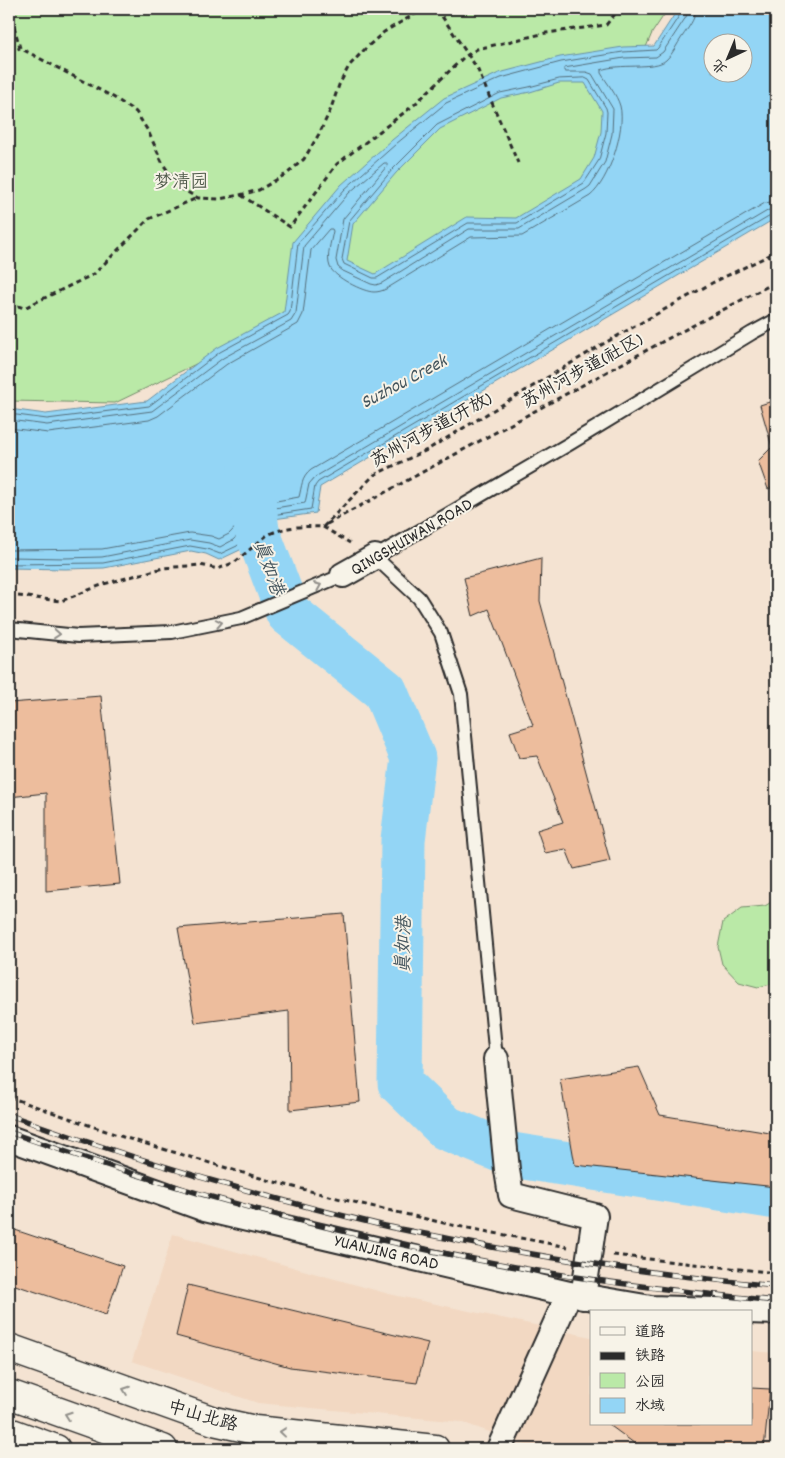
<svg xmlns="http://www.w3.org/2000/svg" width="785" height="1458" viewBox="0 0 785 1458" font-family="Dekko,'LXGW WenKai TC',sans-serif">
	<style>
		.built { fill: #f2d8c2 }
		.green { fill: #bae9a7; stroke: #728a69 }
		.water { fill: #93d5f5; stroke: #6991a4; fill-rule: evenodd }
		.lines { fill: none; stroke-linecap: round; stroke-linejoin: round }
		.shore { stroke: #556f7c; stroke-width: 1 }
		.river { stroke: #93d5f5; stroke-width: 45 }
		.building { fill: #edbd9d; stroke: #2b2b2b }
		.service-casing { stroke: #2b2b2b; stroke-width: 16 }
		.minor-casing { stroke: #2b2b2b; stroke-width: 28 }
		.secondary-casing { stroke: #2b2b2b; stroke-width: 31 }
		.primary-casing { stroke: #2b2b2b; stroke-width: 31 }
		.trunk-casing { stroke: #2b2b2b; stroke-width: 31 }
		.path { stroke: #2b2b2b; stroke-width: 3; stroke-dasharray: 5 4; stroke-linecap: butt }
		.service { stroke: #f7f3e8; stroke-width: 12 }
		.minor { stroke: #f7f3e8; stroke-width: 24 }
		.secondary { stroke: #f7f3e8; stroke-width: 28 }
		.primary { stroke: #f7f3e8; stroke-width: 28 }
		.trunk { stroke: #f7f3e8; stroke-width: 28 }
		.rail-casing { stroke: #2b2b2b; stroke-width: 5.5 }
		.rail { stroke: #f7f3e8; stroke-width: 4; stroke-dasharray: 11; stroke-linecap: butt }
		.oneway { stroke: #918f8a }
		.labels { text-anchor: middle; stroke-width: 4; stroke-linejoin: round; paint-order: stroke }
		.park-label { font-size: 18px; fill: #4f5a4a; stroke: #f7f3e8 }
		.street-label { font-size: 18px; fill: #2b2b2b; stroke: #f7f3e8 }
		.water-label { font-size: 19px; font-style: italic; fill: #45565e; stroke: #f7f3e8 }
	</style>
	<rect width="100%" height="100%" fill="#f4e3d2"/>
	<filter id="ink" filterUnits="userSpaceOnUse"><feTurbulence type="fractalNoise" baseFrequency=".02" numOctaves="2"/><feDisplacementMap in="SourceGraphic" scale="10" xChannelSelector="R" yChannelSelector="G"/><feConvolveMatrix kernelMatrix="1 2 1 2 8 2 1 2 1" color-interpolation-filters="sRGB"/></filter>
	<g filter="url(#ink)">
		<!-- built -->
		<path class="built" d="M173,1234L389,1294L591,1337V1424H751V1351L776,1353V1449H538L461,1422L258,1403L132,1361Z"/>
		<!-- green -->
		<path class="green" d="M9,9H668L652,33L586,188L341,294L115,403L9,401Z
			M776,899V983L758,987L739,982L722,964L718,947L723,922L742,908L765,906Z"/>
		<!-- water -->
		<path class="water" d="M678,9H776V218L320,487L316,513L274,519L257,531L240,550L219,560L206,554L191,551L104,568L65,569L9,568V409L46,414L147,401L217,348L284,312L293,242L341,185L392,140L444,98L499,73L560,57L623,47L654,46ZM712,42H742V72H712ZM559,83H585L602,111L601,132L594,158L581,179L516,218L467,217L375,274L347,261L353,224L396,173L440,129L501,98L530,92Z"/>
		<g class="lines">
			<!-- shore -->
			<path class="shore" d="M585,78L589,80L606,108L607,112L606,133L599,160L584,183L517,223H468L377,278H373L344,264L342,259L349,221L392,170L437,125L500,93L529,87L559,79Z
				M9,414L47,419L149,406L220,352L288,315L290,312L298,243L345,189L396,144L446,103L501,78L561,62L623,52L656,50L658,48L681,13L682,9
				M9,420L47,425L152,411L223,358L291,321L296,313L304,246L349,193L384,163H387V166L343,219L336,260L338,267L343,271L371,284L376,285L382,283L469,229H519L586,189L590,186L605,162L612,134L613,109L592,74L586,72H566L564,71V68L624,58L656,57L663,52L686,17L688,9
				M9,428L48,433L149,420L158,416L227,364L298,324L303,314L311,250L329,229H332L333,231C331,242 326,257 330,267C334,277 363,292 374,292C378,292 382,291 386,289L471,237L522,236L590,196C609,181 626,129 620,106C617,95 607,83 601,73V70C618,63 655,70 666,60C673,54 677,44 682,37C688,28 695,20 696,9
				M9,550L102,549L190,533L211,536L219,539L229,534L246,516L265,503L299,497C302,486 301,478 311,470L765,203L776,201
				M9,557L65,558L102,557L190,540L209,543L220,547L233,540L250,522L269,509L305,503L309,484L315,477L769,210L776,208
				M9,564L103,563L190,546L207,549L220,554L237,546L254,527L272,515L311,509L315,486L318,482L772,215L776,214"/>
			<!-- river -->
			<path class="river" d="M250,470L257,531L288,613L385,691L413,758L403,840L400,1083L446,1128L512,1155L776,1197"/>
		</g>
		<!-- building -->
		<path class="building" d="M776,400V486L768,489L758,461L772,447L760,405Z
			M541,558L540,601L610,861L574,869L566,849L545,853L537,830L563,822L537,756L519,758L510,732L533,725L489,609L473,616L464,578Z
			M101,696L120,884L46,891V793L9,797V703Z
			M344,914L360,1102L290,1110L289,1011L195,1023L178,928Z
			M639,1067L660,1115L776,1134V1187L575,1165L560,1079Z
			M9,1228L123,1266L106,1315L9,1283Z
			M188,1285L428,1343L417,1383L290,1367L176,1336Z
			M751,1388L770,1389L764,1449H642L608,1424H751Z"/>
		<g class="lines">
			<defs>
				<path id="service" d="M9,629L78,636L172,632L241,618L343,575
					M496,1059L461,694L441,633L419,598L375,557L569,444L752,333L776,320"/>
				<g id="minor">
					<path d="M343,575L375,557"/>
					<path d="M496,1059L507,1170L511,1195L595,1216L583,1297"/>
					<path id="s1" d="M9,1138L205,1209L569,1294L651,1308L776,1312"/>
					<path d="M499,1449L569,1294"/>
				</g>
				<path id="secondary" d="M9,1348L214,1421L255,1430L435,1449"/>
				<path id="primary" d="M9,1394L163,1449"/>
				<path id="trunk" d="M9,1432L56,1449"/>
			</defs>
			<!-- service casing -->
			<use href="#service" class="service-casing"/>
			<!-- minor casing -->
			<use href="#minor" class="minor-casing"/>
			<!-- secondary casing -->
			<use href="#secondary" class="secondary-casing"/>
			<!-- primary casing -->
			<use href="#primary" class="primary-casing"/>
			<!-- trunk casing -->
			<use href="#trunk" class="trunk-casing"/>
			<!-- path -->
			<path class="path" d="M9,9L20,48L113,97L136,112L148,131L163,164L180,188L198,198L219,199L240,195L259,190L288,173L304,159L319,134L330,111L339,85L349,66L365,49L384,32L413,15L427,9
				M437,9L477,68L518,163
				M9,52L20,48
				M241,195L290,227L337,164L414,105L464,57L477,49L546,33L606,25L619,9
				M9,303L24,308L94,274L149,219L197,198
				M327,524L671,337L776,282
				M323,527L350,543
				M9,595L61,601L104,584L163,568L200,565L218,569L235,562L266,536C283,526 304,526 323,527L374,475L427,450L603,344L712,283L776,252
				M9,1097L123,1137L267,1180L345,1200L452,1225L568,1247
				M613,1255L776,1273"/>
			<!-- service -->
			<use href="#service" class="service"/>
			<!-- minor -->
			<use href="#minor" class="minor"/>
			<!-- secondary -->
			<use href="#secondary" class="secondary"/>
			<!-- primary -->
			<use href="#primary" class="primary"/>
			<!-- trunk -->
			<use href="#trunk" class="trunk"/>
			<defs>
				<path id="rail" d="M9,1115C132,1159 258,1196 385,1226C408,1231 432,1235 455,1240C561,1261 668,1276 776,1286
					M9,1132C165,1188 331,1233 494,1263C587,1281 682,1292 776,1301"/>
			</defs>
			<!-- rail casing -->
			<use href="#rail" class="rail-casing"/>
			<!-- rail -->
			<use href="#rail" class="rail"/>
		</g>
		<!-- one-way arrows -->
		<defs><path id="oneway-chevron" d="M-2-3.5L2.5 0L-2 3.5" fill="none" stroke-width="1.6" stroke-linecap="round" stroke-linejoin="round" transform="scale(1.25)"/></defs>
		<g class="oneway">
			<use href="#oneway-chevron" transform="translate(318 586) rotate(-23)"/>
			<use href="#oneway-chevron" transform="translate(219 623) rotate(-11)"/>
			<use href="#oneway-chevron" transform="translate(57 634) rotate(5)"/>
			<use href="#oneway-chevron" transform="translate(126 1390) rotate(-160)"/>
			<use href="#oneway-chevron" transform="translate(68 1415) rotate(-160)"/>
			<use href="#oneway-chevron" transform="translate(283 1432) rotate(-174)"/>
		</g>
	</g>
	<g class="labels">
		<!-- park labels -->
		<g class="park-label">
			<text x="181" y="187">梦清园</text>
		</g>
		<!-- street labels -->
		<g class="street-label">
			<text transform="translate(582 370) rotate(-29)" y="6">苏州河步道(社区)</text>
			<text transform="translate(431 429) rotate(-29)" y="6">苏州河步道(开放)</text>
			<text transform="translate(411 536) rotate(-30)" y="6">QINGSHUIWAN ROAD</text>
			<text dy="6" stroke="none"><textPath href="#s1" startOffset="395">YUANJING ROAD</textPath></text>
			<text transform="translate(203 1415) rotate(16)" y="6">中山北路</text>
		</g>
		<!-- water labels -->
		<g class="water-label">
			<text transform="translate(403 380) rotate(-28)" y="7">Suzhou Creek</text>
			<text transform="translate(270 567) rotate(70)" y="7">真如港</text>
			<text transform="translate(402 945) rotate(-89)" y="7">真如港</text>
		</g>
	</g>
	<!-- margin -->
	<rect width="785" height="1458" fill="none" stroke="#f7f3e8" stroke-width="30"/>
	<rect x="15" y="15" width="755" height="1428" fill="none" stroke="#2b2b2b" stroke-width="2" filter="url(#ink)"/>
	<!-- legend -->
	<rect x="590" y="1310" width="162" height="115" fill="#f7f3e8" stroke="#a5a39c"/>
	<rect x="600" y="1327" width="25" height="8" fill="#f7f3e8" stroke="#a5a39c"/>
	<text x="635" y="1336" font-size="15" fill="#2b2b2b">道路</text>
	<rect x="600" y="1352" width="25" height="8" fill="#2b2b2b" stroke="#a5a39c"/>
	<text x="635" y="1360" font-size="15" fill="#2b2b2b">铁路</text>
	<rect x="600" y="1373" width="25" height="15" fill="#bae9a7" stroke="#a5a39c"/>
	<text x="635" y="1386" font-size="15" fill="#2b2b2b">公园</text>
	<rect x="600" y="1398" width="25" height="15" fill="#93d5f5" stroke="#a5a39c"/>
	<text x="635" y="1410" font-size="15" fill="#2b2b2b">水域</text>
	<!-- north arrow -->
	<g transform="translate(728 58) rotate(224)"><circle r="24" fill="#f7f3e8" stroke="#a5a39c"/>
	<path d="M0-4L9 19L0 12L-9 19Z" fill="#2b2b2b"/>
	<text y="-8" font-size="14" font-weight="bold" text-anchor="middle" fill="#2b2b2b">北</text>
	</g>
</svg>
